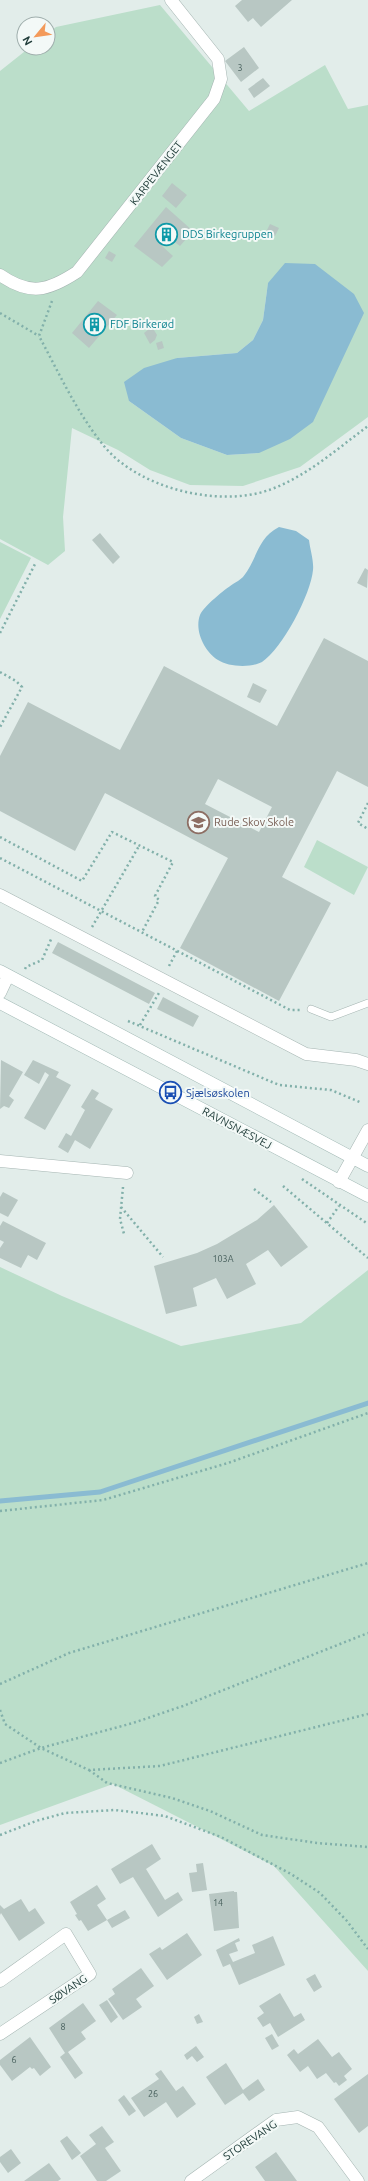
<svg xmlns="http://www.w3.org/2000/svg" width="368" height="2181" viewBox="0 0 368 2181" font-family="Ubuntu,sans-serif">
	<style>
		.green { fill: #bbdeca; fill-rule: evenodd }
		.water { fill: #8abbd2 }
		.lines { fill: none; stroke-linecap: round; stroke-linejoin: round }
		.stream { stroke: #8abbd2; stroke-width: 5 }
		.building { fill: #b8c7c3; fill-rule: evenodd }
		.service-casing { stroke: #a5b5b2; stroke-width: 8 }
		.minor-casing { stroke: #a5b5b2; stroke-width: 13 }
		.secondary-casing { stroke: #a0b8b4; stroke-width: 13 }
		.path { stroke: #82b0aa; stroke-width: 2.5; stroke-dasharray: 2 3; stroke-linecap: butt }
		.service { stroke: #fff; stroke-width: 7 }
		.minor { stroke: #fff; stroke-width: 12 }
		.secondary { stroke: #fff; stroke-width: 12 }
		.labels { text-anchor: middle; stroke-width: 4; stroke-linejoin: round; paint-order: stroke }
		.number-label { font-size: 9px; fill: #48605d }
		.street-label { font-size: 11px; fill: #223e3b; stroke: #f3f9f7 }
		.culture-label { font-size: 11px; fill: #0d838f; stroke: #f3f9f7; text-anchor: start }
		.education-label { font-size: 11px; fill: #785e54; stroke: #f3f9f7; text-anchor: start }
		.transit-label { font-size: 11px; fill: #164399; stroke: #f3f9f7; text-anchor: start }
	</style>
	<rect width="100%" height="100%" fill="#e2edea"/>
	<!-- green -->
	<path class="green" d="M160,5L249,111L325,65L348,109L368,105V417L300,467L243,486L190,485L150,470L118,450L72,428L63,517L65,551L48,565L0,539V71L29,48H48V33L56,27ZM268,283L259,453L227,455L181,438L129,401L177,358L237,353L253,340L263,320Z
		M0,542L31,558L0,619Z
		M317,840L368,867L354,895L304,867Z
		M0,1267L62,1296L181,1346L301,1323L368,1270V1971L274,1866L113,1784L0,1825Z"/>
	<!-- water -->
	<path class="water" d="M285,263L315,264L354,294L364,313L313,422L290,439L259,453L227,455L181,438L129,401L124,382L144,368L177,358L237,353L253,340L263,320L268,283Z
		M279,527L296,531L309,540C310,549 314,561 313,570C311,594 282,649 262,662C251,668 228,667 218,660C205,652 194,631 200,615C204,606 224,590 233,584C236,582 240,580 243,577C257,560 257,538 279,527Z"/>
	<g class="lines">
		<!-- stream -->
		<path class="stream" d="M0,1501L100,1492L368,1403"/>
	</g>
	<!-- building -->
	<path class="building" d="M242,0H292L261,27L253,18L248,22L235,6Z
		M244,47L259,68L241,82L225,61Z
		M263,78L270,86L254,98L248,89Z
		M172,183L187,195L176,208L162,196Z
		M166,207L193,231L180,246L169,238L162,246L173,256L162,267L134,246Z
		M270,224L279,228L275,236L266,232Z
		M109,251L116,255L112,262L105,258Z
		M98,301L117,315L89,348L72,333Z
		M149,329L154,330L157,335L155,340L150,344L144,333Z
		M162,341L164,348L158,350L156,343Z
		M100,533L120,557L113,564L92,540Z
		M365,568L368,570L367,588L357,583Z
		M324,638L368,661V787L337,771L282,877L331,903L279,1001L180,948L228,858L105,793L75,851L0,811V756L28,702L120,750L164,666L277,726ZM218,779L272,807L259,832L205,804Z
		M253,683L267,690L260,703L247,697Z
		M58,942L155,993L149,1004L52,953Z
		M163,997L199,1016L193,1027L157,1009Z
		M1,1060L23,1072L9,1096L14,1100L9,1108L4,1106L0,1109Z
		M33,1060L59,1072L56,1077L71,1085L45,1130L24,1118L49,1075L45,1072L39,1084L24,1075Z
		M92,1089L99,1093L95,1099L113,1109L90,1149L75,1140L68,1153L58,1147L66,1133L71,1136L85,1110L81,1107Z
		M3,1192L18,1200L8,1217L0,1213V1197Z
		M274,1205L308,1247L281,1267L268,1250L246,1264L256,1284L227,1299L216,1278L193,1288L197,1306L166,1314L154,1266L197,1253L217,1244L257,1220Z
		M3,1221L46,1243L37,1260L28,1255L21,1268L0,1258V1248L4,1242L0,1240V1226Z
		M152,1844L161,1859L146,1869L165,1900L178,1892L183,1900L158,1917L133,1877L120,1884L111,1869Z
		M203,1863L207,1890L192,1892L189,1873L197,1872L196,1864Z
		M97,1885L106,1899L97,1905L107,1920L88,1931L81,1920L79,1921L75,1915L77,1914L70,1902Z
		M234,1891V1892H237L239,1928L214,1931L209,1894Z
		M21,1899L29,1912L35,1908L45,1923L19,1941L1,1913L0,1915V1905L4,1909Z
		M125,1910L130,1918L112,1928L107,1920Z
		M187,1933L202,1955L167,1980L149,1954L160,1947L162,1950Z
		M273,1936L285,1965L239,1985L230,1964L223,1967L216,1950L239,1938L240,1941L235,1943L238,1951L229,1954L233,1962L255,1953L252,1945Z
		M141,1968L154,1986L136,1999L142,2007L123,2020L108,1999L115,1994L112,1989Z
		M315,1974L322,1987L314,1992L306,1979Z
		M280,1993L294,2017L301,2013L305,2020L278,2037L270,2023L263,2027L257,2018L264,2013L259,2006Z
		M107,2000L118,2017L111,2023L99,2005Z
		M83,2003L96,2021L81,2032L86,2039L68,2052L83,2073L75,2079L60,2057L65,2053L49,2028Z
		M199,2014L203,2022L197,2024L194,2017Z
		M272,2034L279,2046L272,2050L265,2038Z
		M30,2037L51,2067L40,2076L34,2068L32,2069L30,2067L12,2081L0,2065V2060Z
		M318,2039L332,2057L339,2052L352,2069L344,2076L347,2080L339,2086L336,2082L334,2083L326,2073L317,2079L308,2066L300,2072L287,2055L294,2049L298,2054Z
		M196,2046L204,2057L197,2062L192,2056L187,2060L184,2055Z
		M226,2063L243,2090L258,2079L265,2090L249,2101L243,2093L225,2105L206,2077Z
		M161,2070L176,2091L183,2086L196,2104L177,2118L166,2102L144,2117L131,2098L159,2079L155,2074Z
		M368,2074V2126L359,2133L334,2099Z
		M124,2095L136,2111L129,2116L118,2100Z
		M102,2126L114,2142L105,2148L121,2171L106,2181H97L80,2156L96,2144L89,2135Z
		M67,2136L81,2153L72,2160L60,2141Z
		M11,2149L21,2163L8,2173L0,2162V2157Z
		M276,2152L297,2181H265L255,2167Z
		M49,2163L61,2179L58,2181H24Z"/>
	<g class="lines">
		<defs>
			<path id="service" d="M311,1009L331,1017L368,1003"/>
			<path id="minor" d="M0,275C30,296 48,291 77,272L214,99L221,79L218,59L171,0
				M0,895L306,1054L356,1060L368,1064
				M0,993L8,976
				M0,1161L127,1173
				M339,1182L368,1130
				M0,1981L66,1934L90,1974L0,2034
				M191,2181L276,2120L298,2117L318,2127L358,2181"/>
			<path id="secondary" d="M0,971L368,1166
				M0,1003L368,1196"/>
		</defs>
		<!-- service casing -->
		<use href="#service" class="service-casing"/>
		<!-- minor casing -->
		<use href="#minor" class="minor-casing"/>
		<!-- secondary casing -->
		<use href="#secondary" class="secondary-casing"/>
		<!-- path -->
		<path class="path" d="M52,301L39,336C59,373 77,413 104,446C138,488 218,508 269,490C306,477 337,449 368,426
			M0,313L39,336
			M0,633L35,564
			M0,672L16,681L22,687L0,727
			M368,803L358,823L368,829
			M0,837L82,881L112,832L173,862L155,896L159,900L142,932
			M0,858L290,1010H300
			M92,927L139,846
			M169,966L177,951
			M25,969L26,967L42,960L52,937
			M128,1021L279,1085L331,1090L362,1103
			M140,1025L159,993
			M302,1179L368,1224
			M283,1186L368,1258
			M123,1187L120,1219L124,1234
			M254,1189L271,1202
			M121,1207L163,1257
			M327,1223L339,1206
			M0,1511L103,1500L228,1463L368,1413
			M0,1684L69,1653L368,1563
			M0,1710L5,1724L41,1748L89,1770L160,1766L368,1714
			M0,1763L41,1748L133,1723L183,1706L368,1633
			M89,1770L107,1783L172,1798L210,1811L262,1835L317,1843L368,1847
			M0,1835L36,1821L65,1813L115,1810L165,1816L221,1837L291,1874L320,1893L347,1921L368,1949"/>
		<!-- service -->
		<use href="#service" class="service"/>
		<!-- minor -->
		<use href="#minor" class="minor"/>
		<!-- secondary -->
		<use href="#secondary" class="secondary"/>
	</g>
	<!-- icons -->
	<defs>
		<symbol id="building-ring" viewBox="-11 -11 22 22"><circle r="9.5" fill="#f3f9f7" stroke="#0f9aa8" stroke-width="1.5"/><path d="M-4-6H4V6H1V3H-1V6H-4ZM-2.5-4.3h1.7v1.8h-1.7ZM.8-4.3h1.7v1.8H.8ZM-2.5-1h1.7V.8h-1.7ZM.8-1h1.7V.8H.8Z" fill="#0f9aa8"/></symbol>
		<symbol id="school-ring" viewBox="-11 -11 22 22"><circle r="9.5" fill="#f3f9f7" stroke="#8d6e63" stroke-width="1.5"/><path d="M0-5L7-2L0 1L-7-2ZM-4 1L0 2.5L4 1V4Q0 6-4 4Z" fill="#8d6e63"/></symbol>
		<symbol id="bus-ring" viewBox="-11 -11 22 22"><circle r="9.5" fill="#f3f9f7" stroke="#1a4fb4" stroke-width="1.5"/><path d="M-5-6H5V4H4V6H2V4H-2V6H-4V4H-5ZM-3.5-4V0h7V-4ZM-3.5 1.2v1.5H-2V1.2ZM2 1.2v1.5H3.5V1.2Z" fill="#1a4fb4"/></symbol>
	</defs>
	<g fill-rule="evenodd">
		<use href="#building-ring" x="154" y="222" width="25" height="25"/>
		<use href="#building-ring" x="82" y="312" width="25" height="25"/>
		<use href="#school-ring" x="186" y="810" width="25" height="25"/>
		<use href="#bus-ring" x="158" y="1080" width="25" height="25"/>
	</g>
	<g class="labels">
		<!-- number labels -->
		<g class="number-label">
			<text x="240" y="71">3</text>
			<text x="223" y="1262">103A</text>
			<text x="218" y="1906">14</text>
			<text x="63" y="2030">8</text>
			<text x="14" y="2063">6</text>
			<text x="153" y="2097">26</text>
		</g>
		<!-- street labels -->
		<g class="street-label">
			<text transform="translate(156 173) rotate(-52)" y="4">KARPEVÆNGET</text>
			<text transform="translate(237 1128) rotate(28)" y="4">RAVNSNÆSVEJ</text>
			<text transform="translate(68 1989) rotate(-34)" y="4">SØVANG</text>
			<text transform="translate(250 2140) rotate(-34)" y="4">STOREVANG</text>
		</g>
		<!-- culture labels -->
		<g class="culture-label">
			<text x="182" y="238">DDS Birkegruppen</text>
			<text x="110" y="328">FDF Birkerød</text>
		</g>
		<!-- education labels -->
		<g class="education-label">
			<text x="214" y="826">Rude Skov Skole</text>
		</g>
		<!-- transit labels -->
		<g class="transit-label">
			<text x="186" y="1097">Sjælsøskolen</text>
		</g>
	</g>
	<!-- north arrow -->
	<g transform="translate(36 36) rotate(241)"><circle r="19" fill="#f3f9f7" stroke="#9faeac"/>
	<path d="M0-3L7 15L0 10L-7 15Z" fill="#f39a5a"/>
	<text y="-6" font-size="11" font-weight="bold" text-anchor="middle" fill="#223e3b">N</text>
	</g>
</svg>
